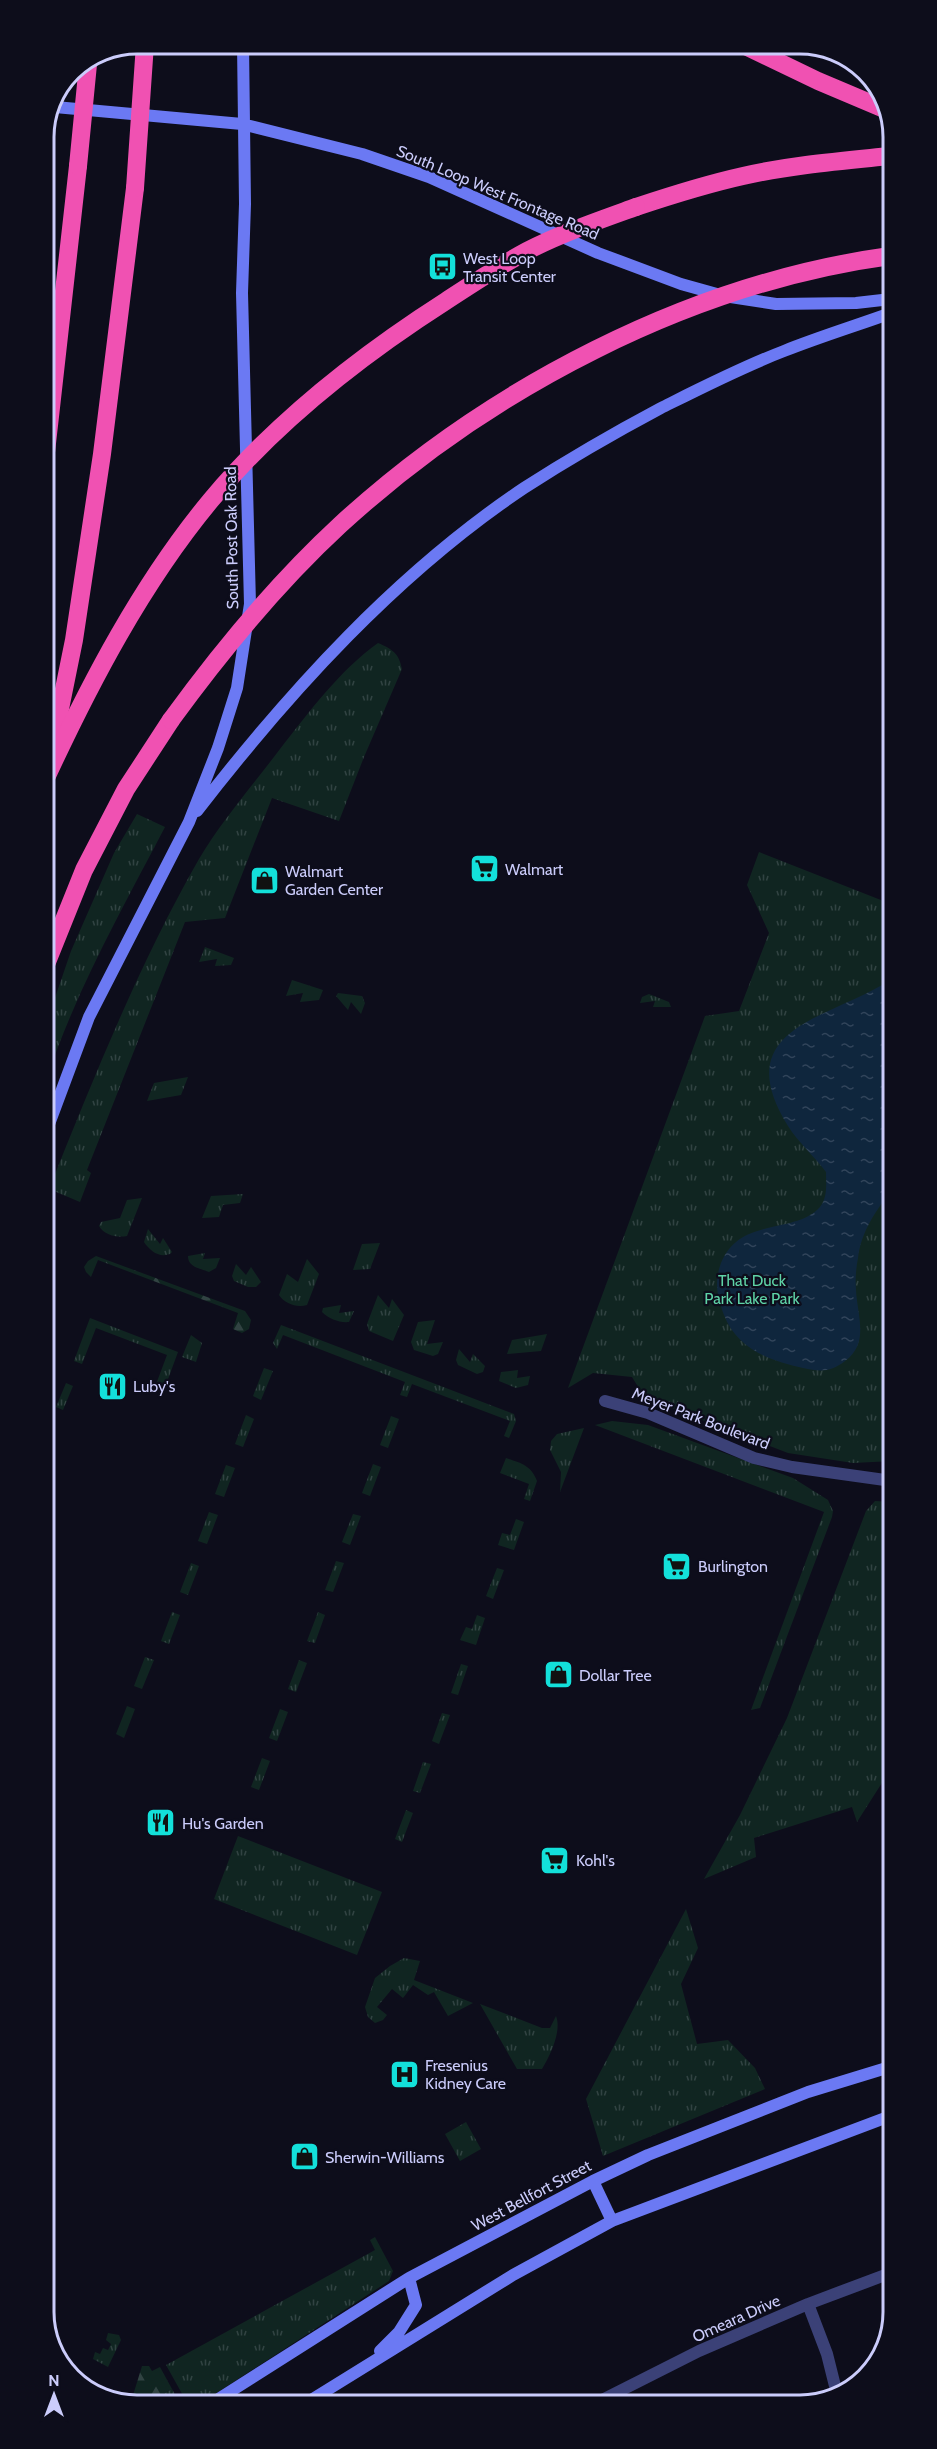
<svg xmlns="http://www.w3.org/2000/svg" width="937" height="2449" viewBox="0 0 937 2449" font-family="Cabin,sans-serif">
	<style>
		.grass { fill: url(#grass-tufts) }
		.forest { fill: url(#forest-firs) }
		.water { fill: url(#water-ripples) }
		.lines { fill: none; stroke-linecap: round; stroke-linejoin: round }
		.minor { stroke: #3b4177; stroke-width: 12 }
		.secondary { stroke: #6b79f3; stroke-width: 12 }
		.motorway { stroke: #f051b2; stroke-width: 18 }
		.motorway-bridge { stroke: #f051b2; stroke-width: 18 }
		.labels { text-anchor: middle; stroke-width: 4.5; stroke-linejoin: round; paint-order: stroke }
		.street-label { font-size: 16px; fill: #cbccfb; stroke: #0d0d1b }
		.poi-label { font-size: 16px; fill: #cbccfb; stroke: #0d0d1b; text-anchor: start }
		.park-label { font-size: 16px; fill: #5fd3a7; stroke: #0d0d1b }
		.rim { fill: none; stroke: #cbccfb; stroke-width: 3 }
	</style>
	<defs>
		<pattern id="grass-tufts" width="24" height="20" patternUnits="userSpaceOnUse" patternTransform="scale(1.5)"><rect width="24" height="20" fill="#102521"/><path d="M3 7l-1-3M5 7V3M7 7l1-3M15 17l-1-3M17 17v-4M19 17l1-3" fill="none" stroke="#314342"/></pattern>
		<pattern id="forest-firs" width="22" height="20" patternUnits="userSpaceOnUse" patternTransform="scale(1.5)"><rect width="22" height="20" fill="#102521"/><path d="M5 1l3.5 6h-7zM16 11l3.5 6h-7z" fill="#314342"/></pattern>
		<pattern id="water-ripples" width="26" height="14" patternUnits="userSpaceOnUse" patternTransform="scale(1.5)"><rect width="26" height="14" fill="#0f263d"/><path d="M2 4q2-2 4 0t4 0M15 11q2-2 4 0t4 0" fill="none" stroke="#31445a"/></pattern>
	</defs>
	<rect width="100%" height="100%" fill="#0d0d1b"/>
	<!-- grass -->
	<path class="grass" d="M378,643C392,649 399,653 402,669L364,757L339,821L272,798L225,918L185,922L87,1170L91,1173L80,1202L49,1189C94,1077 139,964 199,859C222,820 253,785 280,749C309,712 340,670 378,643Z
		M137,814L165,827C121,911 74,994 45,1084V1027L71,951L114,853Z
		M759,852L891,904L892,1461L853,1463L788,1453L645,1398L632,1377L593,1373L568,1388L705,1016L739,1011L769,933L747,885Z
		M205,947L234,958L231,965L215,966L217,959L199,962Z
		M292,980L323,990L319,1000L300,1002L303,993L286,996Z
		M338,993L362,996L365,1003L361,1014L351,1002L348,1010L336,996Z
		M649,994L669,1002L671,1007H653L655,1001L640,1003L642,997Z
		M188,1077L181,1095L147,1101L154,1083Z
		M243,1194L240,1203L223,1205L219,1217L202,1218L211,1196Z
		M142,1198L127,1236C117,1238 104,1235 99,1226L101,1222L120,1218L127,1200Z
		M148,1229L160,1244L163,1238L172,1252L170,1254C159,1258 150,1251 144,1242Z
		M380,1243L370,1269L353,1270L362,1244Z
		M205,1253L203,1259L220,1258L216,1268L209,1272C199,1268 188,1267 188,1256Z
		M307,1259L319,1274L307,1305C297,1308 285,1304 279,1295L287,1274L298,1282Z
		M236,1264L246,1275L251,1267L261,1282L256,1287H248L234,1281L232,1276Z
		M378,1295L389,1308L392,1299L404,1315L393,1341L369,1331L367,1324Z
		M341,1305L339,1313L354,1311L349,1322C340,1323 329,1319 322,1312L323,1308Z
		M90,1318L178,1352L164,1390L155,1387L167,1355L96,1328L82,1364L74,1361Z
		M435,1320L427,1344L443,1342L438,1354L433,1356L414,1350L411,1342L418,1322Z
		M281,1325L514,1414L516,1421L509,1438L504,1436L510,1421L412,1384L407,1397L400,1395L405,1382L283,1335L277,1349L273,1343Z
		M547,1334L541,1351L507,1354L512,1340Z
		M191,1335L202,1343L196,1362L182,1357Z
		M459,1349L470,1362L473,1354L485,1366L483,1372L477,1374L458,1365L456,1360Z
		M264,1368L273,1371L261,1400L253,1396Z
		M518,1370L517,1378L530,1376L528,1385L516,1388L499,1381L501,1372Z
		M66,1383L73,1386L63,1410L56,1407Z
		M246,1415L254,1419L243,1447L235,1444Z
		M391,1416L399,1419L388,1448L380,1445Z
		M612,1421L648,1425L793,1478L828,1500L833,1511L832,1517L760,1708L751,1710L824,1512L595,1425Z
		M584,1428L560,1492L561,1472L550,1450L551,1441L557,1434Z
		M506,1458C521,1463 531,1465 537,1481L530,1501L524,1499L529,1484L500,1473Z
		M373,1464L381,1467L370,1496L362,1493Z
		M226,1465L235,1468L224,1497L215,1494Z
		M875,1501L892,1502L893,1774L887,1775L857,1822L852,1807L754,1838L756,1857L704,1879L740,1815L787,1718L866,1511Z
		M209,1512L218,1515L207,1544L198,1541Z
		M353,1514L361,1516L350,1545L342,1542Z
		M516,1519L524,1522L514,1550L498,1545L502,1533L510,1535Z
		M336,1561L344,1563L333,1592L325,1590Z
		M191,1563L199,1566L188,1595L180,1592Z
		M497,1568L504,1570L493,1599L486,1596Z
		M172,1612L180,1615L169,1644L161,1641Z
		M318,1612L325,1615L315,1643L307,1641Z
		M477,1615L485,1618L476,1645L460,1640L466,1627L472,1629Z
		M145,1657L154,1660L142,1689L134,1686Z
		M299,1660L307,1663L296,1692L288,1689Z
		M461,1664L468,1666L458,1695L451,1693Z
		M127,1706L135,1709L124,1738L116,1734Z
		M280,1709L288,1712L277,1741L269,1738Z
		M442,1713L450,1715L439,1744L432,1741Z
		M262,1758L270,1761L259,1790L251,1787Z
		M423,1762L431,1764L420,1793L413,1791Z
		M406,1810L413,1813L402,1842L395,1839Z
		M238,1836L382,1892L357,1955L214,1899Z
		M686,1909L698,1948L681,1984L697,2044L728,2040L755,2068L765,2089L603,2156L586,2099Z
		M404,1958L420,1961L414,1980L473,2003L448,2016L434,1992L428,1995L413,1985L403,1998L392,1989L377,2007L387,2015L383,2020L375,2023L368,2017L365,2007L375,1978L390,1966Z
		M480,2004L542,2028H550L556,2016C562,2031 550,2056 542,2069H517Z
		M466,2122L481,2149L460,2161L445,2134Z
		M375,2237L393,2271L389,2281L198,2405H193L188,2398L185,2399L166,2365L375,2250L370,2240Z
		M108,2333L119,2335L121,2340L108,2367L93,2359L95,2352L100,2354L103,2348L108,2350L111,2344L106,2340Z
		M172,2389L180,2403L176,2405H143Z"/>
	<!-- forest -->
	<path class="forest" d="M96,1256L245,1311L251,1320L249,1329L242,1333L233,1329L238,1313L98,1260L91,1277L86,1272L84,1267L88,1261Z
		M142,2366H149L152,2371L160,2367L172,2389L143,2405H130Z"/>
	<!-- water -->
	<path class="water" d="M892,979V1190C876,1210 861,1232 858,1258C856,1268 855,1280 856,1290C857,1315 870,1343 845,1361C831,1372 821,1372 803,1368C770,1361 737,1349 724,1315C717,1297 714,1282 721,1263C740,1216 795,1235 820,1207C828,1197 826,1183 826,1172C814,1156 798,1142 788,1126C726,1026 832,1019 892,979Z"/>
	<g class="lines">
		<!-- minor -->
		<path class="minor" d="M605,1401L648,1413L754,1458L792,1467L892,1481
			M808,2304L827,2354L837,2394
			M596,2403L699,2351L808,2304L893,2272"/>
		<!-- secondary -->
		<path class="secondary" d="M55,107L242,124L362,154L429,177L598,253L681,284L724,296L776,304L856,303L891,299
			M197,811C290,691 397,573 524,488C569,459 614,433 661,408C701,388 742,367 784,351C819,337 855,326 891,313
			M45,1135L89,1017L189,822L218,748L237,688L250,604L242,293L245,204L243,44
			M593,2181L612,2221
			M380,2351L399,2332L416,2305L409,2278
			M209,2405L409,2278L593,2181L648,2155L808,2092L893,2066
			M303,2405L513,2275L612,2221L893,2115"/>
		<!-- motorway -->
		<path class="motorway" d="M741,44L818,81L889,111
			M636,207C672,195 707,184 743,176C791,165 841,161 890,156
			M44,470L78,166
			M49,763L74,640L102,454L135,188
			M45,967L84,870L126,789L171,720"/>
		<!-- motorway-bridge -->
		<path class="motorway-bridge" d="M78,166L88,64
			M135,188L145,44
			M171,720C222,650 276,584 340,525C488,389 690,283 890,256
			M45,780C90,683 142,583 211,500C277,421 360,356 446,301C472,284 499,266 527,251C562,233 600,220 636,207"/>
	</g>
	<!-- icons -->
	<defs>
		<symbol id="bus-square" viewBox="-11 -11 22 22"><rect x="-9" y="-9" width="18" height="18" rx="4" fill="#13e0da" stroke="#0d0d1b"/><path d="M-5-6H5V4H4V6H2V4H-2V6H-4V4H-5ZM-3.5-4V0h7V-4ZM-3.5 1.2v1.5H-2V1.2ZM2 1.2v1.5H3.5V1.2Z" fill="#111"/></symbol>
		<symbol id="supermarket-square" viewBox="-11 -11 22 22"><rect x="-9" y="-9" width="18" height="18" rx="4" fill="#13e0da" stroke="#0d0d1b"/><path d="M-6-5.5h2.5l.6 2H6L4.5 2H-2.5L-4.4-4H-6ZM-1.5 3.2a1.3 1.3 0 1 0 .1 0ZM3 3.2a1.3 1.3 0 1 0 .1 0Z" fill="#111"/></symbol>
		<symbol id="shop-square" viewBox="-11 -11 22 22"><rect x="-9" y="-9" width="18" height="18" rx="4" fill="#13e0da" stroke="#0d0d1b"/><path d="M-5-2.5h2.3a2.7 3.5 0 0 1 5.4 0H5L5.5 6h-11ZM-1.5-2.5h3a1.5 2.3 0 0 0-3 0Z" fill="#111"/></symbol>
		<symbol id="restaurant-square" viewBox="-11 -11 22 22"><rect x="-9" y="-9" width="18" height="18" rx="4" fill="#13e0da" stroke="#0d0d1b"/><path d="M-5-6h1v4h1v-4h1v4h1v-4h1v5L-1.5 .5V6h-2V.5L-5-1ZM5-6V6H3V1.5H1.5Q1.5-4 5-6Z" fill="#111"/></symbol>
		<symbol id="hospital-square" viewBox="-11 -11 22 22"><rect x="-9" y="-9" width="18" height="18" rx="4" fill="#13e0da" stroke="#0d0d1b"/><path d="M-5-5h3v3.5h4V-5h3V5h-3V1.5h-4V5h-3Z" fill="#111"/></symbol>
	</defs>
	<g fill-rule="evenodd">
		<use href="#bus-square" x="426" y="250" width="33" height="33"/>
		<use href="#supermarket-square" x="468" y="852" width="33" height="33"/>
		<use href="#shop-square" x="248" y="864" width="33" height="33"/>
		<use href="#restaurant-square" x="96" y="1370" width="33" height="33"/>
		<use href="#supermarket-square" x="660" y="1550" width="33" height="33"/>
		<use href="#shop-square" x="542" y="1658" width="33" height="33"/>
		<use href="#restaurant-square" x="144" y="1806" width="33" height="33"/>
		<use href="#supermarket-square" x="538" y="1844" width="33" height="33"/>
		<use href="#hospital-square" x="388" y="2058" width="33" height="33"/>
		<use href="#shop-square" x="288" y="2140" width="33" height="33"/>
	</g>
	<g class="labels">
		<!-- street labels -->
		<g class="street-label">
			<text transform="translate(498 192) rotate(23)" y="6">South Loop West Frontage Road</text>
			<text transform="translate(231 538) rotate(-91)" y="6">South Post Oak Road</text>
			<text transform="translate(701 1418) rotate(21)" y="6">Meyer Park Boulevard</text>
			<text transform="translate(531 2195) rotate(-28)" y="6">West Bellfort Street</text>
			<text transform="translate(736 2318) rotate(-24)" y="6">Omeara Drive</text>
		</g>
		<!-- poi labels -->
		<g class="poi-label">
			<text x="463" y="264">West Loop<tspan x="463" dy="18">Transit Center</tspan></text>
			<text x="505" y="875">Walmart</text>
			<text x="285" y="877">Walmart<tspan x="285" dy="18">Garden Center</tspan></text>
			<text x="133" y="1392">Luby's</text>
			<text x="698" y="1572">Burlington</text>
			<text x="579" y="1681">Dollar Tree</text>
			<text x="182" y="1829">Hu's Garden</text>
			<text x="576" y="1866">Kohl's</text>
			<text x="425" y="2071">Fresenius<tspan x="425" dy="18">Kidney Care</tspan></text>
			<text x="325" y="2163">Sherwin-Williams</text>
		</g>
		<!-- park labels -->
		<g class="park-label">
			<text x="752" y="1286">That Duck<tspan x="752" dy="18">Park Lake Park</tspan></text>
		</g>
	</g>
	<!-- crop -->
	<path d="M0 0H937V2449H0ZM137 54H800A83 83 0 0 1 883 137V2312A83 83 0 0 1 800 2395H137A83 83 0 0 1 54 2312V137A83 83 0 0 1 137 54Z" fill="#0d0d1b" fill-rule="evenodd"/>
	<path class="rim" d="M137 54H800A83 83 0 0 1 883 137V2312A83 83 0 0 1 800 2395H137A83 83 0 0 1 54 2312V137A83 83 0 0 1 137 54Z"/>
	<!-- north arrow -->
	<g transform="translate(54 2395)" stroke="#0d0d1b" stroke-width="4.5" paint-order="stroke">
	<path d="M0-4.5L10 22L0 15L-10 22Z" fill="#cbccfb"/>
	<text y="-9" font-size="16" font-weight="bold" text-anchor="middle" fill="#cbccfb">N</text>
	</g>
</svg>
